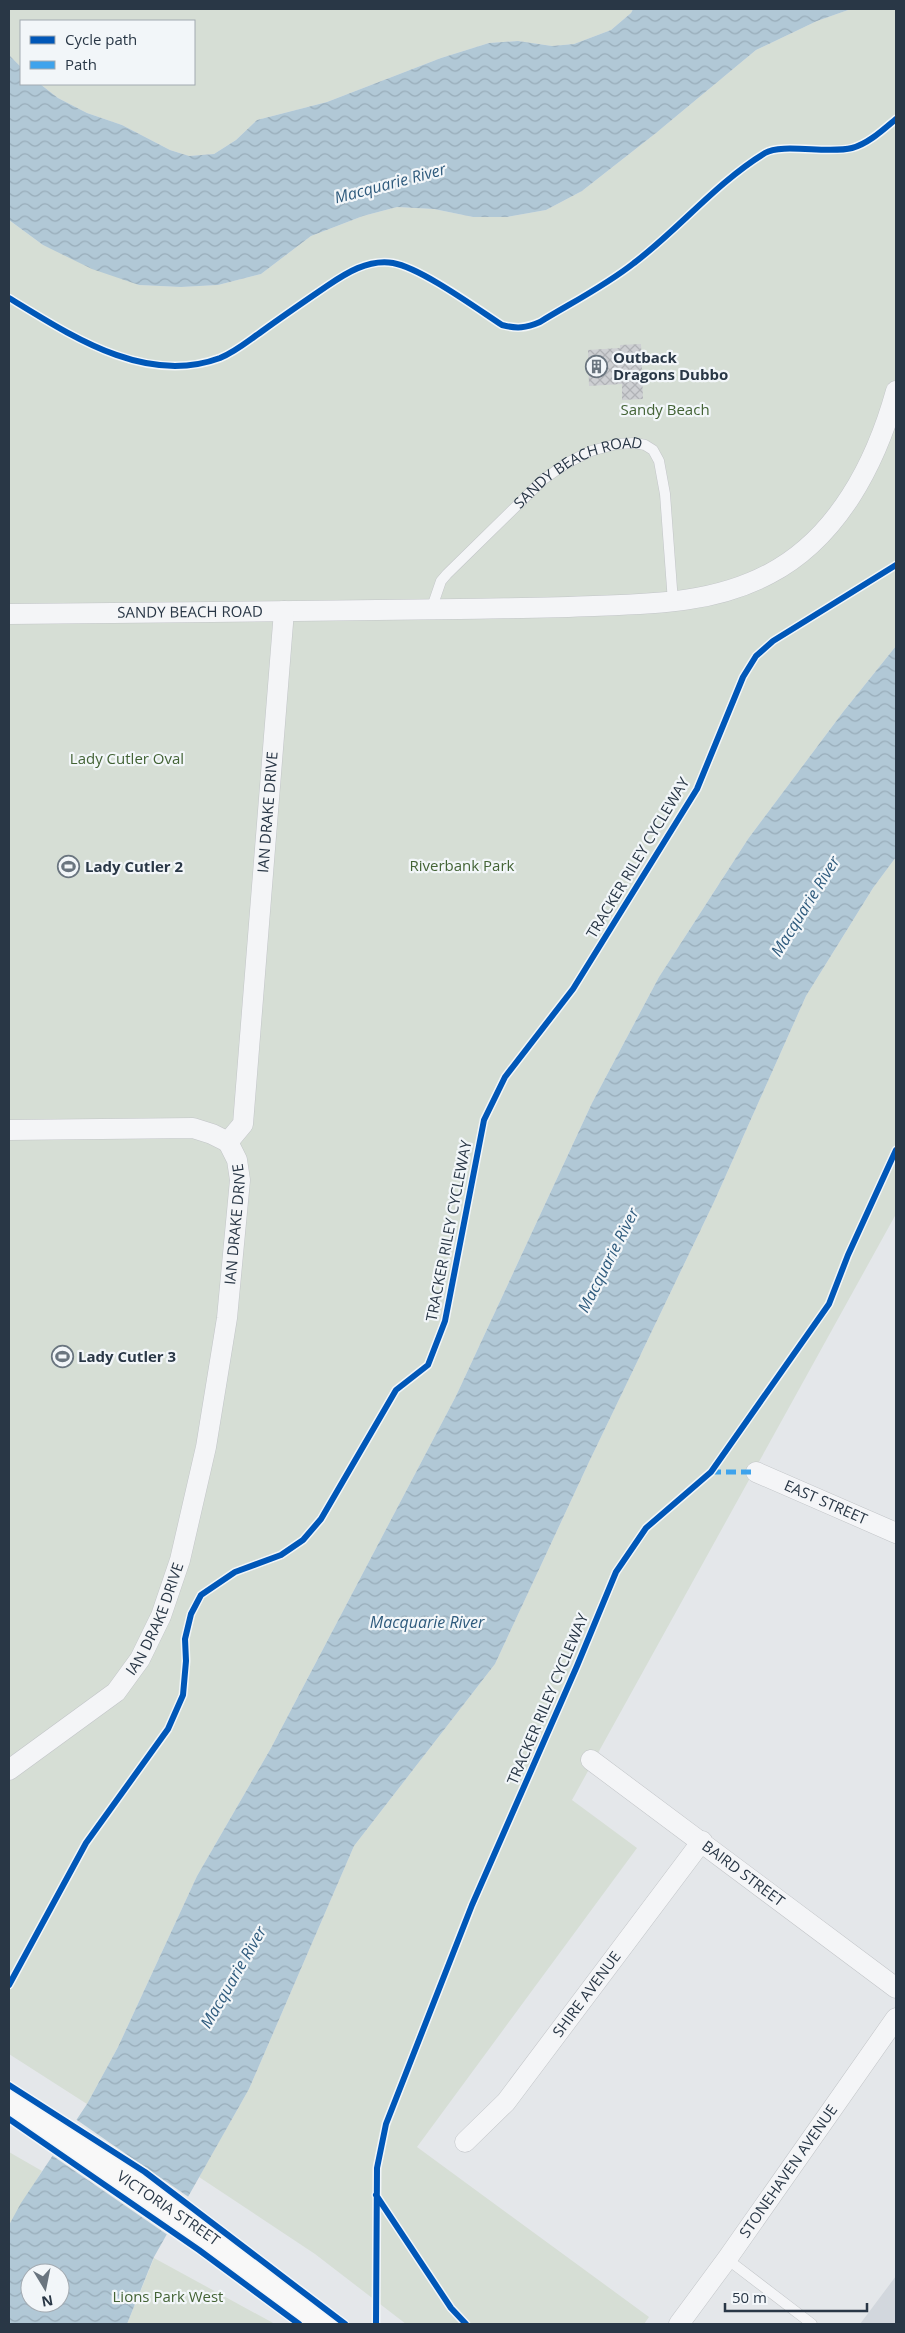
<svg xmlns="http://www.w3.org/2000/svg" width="905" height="2333" viewBox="0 0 905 2333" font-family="'Open Sans',sans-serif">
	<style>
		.built { fill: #d2d7dd }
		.park { fill: #d6ded5 }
		.water { fill: url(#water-waves); fill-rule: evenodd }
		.pier { fill: #e4e7ea }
		.building { fill: url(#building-cross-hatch) }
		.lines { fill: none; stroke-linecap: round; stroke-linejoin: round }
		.lane-casing { stroke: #c2c5c8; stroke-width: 11 }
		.street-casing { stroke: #c2c5c8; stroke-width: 21 }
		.highway-casing { stroke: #b6babf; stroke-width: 29 }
		.lane { stroke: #f4f5f7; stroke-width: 10 }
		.street { stroke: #f4f5f7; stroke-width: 20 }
		.highway { stroke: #f8f8f8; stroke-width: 28 }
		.quiet { stroke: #3ea3ec; stroke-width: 5; stroke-dasharray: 10 5; stroke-linecap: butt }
		.cycleway-casing { stroke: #f2f6f9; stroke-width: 9 }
		.cycleway { stroke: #0057b8; stroke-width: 6 }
		.labels { text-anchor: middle; stroke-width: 4.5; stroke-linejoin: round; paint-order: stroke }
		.poi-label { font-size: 15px; font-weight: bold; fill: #293746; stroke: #f2f6f9; text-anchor: start }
		.park-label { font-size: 15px; fill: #436335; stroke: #f2f6f9 }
		.street-label { font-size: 15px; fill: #293746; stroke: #f2f6f9 }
		.water-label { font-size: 16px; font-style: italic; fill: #2f5b7d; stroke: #f2f6f9 }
	</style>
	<defs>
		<pattern id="water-waves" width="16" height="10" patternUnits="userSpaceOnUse" patternTransform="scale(1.25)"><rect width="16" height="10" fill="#b1c8d6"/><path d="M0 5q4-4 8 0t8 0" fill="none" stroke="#98acb9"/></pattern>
		<pattern id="building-cross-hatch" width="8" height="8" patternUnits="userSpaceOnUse" patternTransform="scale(1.25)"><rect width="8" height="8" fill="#cdcfd2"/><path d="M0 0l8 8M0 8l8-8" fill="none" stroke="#b0b2b6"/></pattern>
	</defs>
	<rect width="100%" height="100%" fill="#e4e7ea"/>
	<!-- built -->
	<path class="built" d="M896,2276V2324H860Z"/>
	<!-- park -->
	<path class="park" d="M9,9H633L631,13L611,30L574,44L552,46L518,41L489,43L441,58L327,102L257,120L236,140L214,154L189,156L170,150L122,125L87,113L58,98L40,84H194V21H21V67L9,55Z
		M851,9H896V646L843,712L748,839L659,977L592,1103L456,1396L271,1748L197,1876L118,2047L87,2104L9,2054V220L43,245L139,285L181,287L218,285L261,274L311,236L363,216L397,207L434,209L473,217H507L546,210L582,191L656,133L756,50L817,21Z
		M896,857V1214L572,1800L637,1848L417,2147L649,2317L644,2324H406L315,2254L199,2177L249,2089L354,1846L495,1664L589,1462L714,1202L806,996L873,888Z
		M9,2152L42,2171L9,2225Z
		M154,2258L275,2324H127Z"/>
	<!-- water -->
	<path class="water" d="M633,9H851L817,21L756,50L656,133L582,191L546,210L507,217H473L434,209L397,207L363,216L311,236L261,274L218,285L181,287L139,285L92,269L43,245L9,220V55L21,67V84H40L58,98L87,113L122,125L170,150L189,156L214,154L236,140L257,120L327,102L441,58L489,43L518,41L552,46L574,44L611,30L631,13Z
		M896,646V857L873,888L806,996L714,1202L589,1462L495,1664L354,1846L249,2089L154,2257L127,2324H9V2225L21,2203L87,2104L118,2047L197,1876L271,1748L456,1396L592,1103L659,977L748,839L843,712ZM30,2273H60V2303H30Z"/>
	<!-- pier -->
	<path class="pier" d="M74,2118L190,2198L169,2236L50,2154Z"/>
	<!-- building -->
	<path class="building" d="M641,344L643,399L622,400V384L589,386L588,350L620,348V345Z"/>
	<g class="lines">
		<defs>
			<g id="lane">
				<path id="s1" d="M431,610L441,581L447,574L544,479L567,463L591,451L617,444L635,443L645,445L653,450L659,461L665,494L673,602"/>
				<path d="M727,2259L812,2324"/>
			</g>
			<g id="street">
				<path id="s2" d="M9,614C159,612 309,612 459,609C504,608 549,608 594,606C654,604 714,603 769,574C838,538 876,463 896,391"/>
				<path d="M9,1130L193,1128L212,1134L228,1142"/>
				<path id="s3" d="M756,1472L896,1533"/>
				<path id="s4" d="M591,1760L896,1988"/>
				<path id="s5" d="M9,1770L116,1692L140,1659L161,1616L180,1560L206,1447L227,1318L240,1180L237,1160L228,1142L243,1124L284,611"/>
				<path id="s6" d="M465,2142L506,2102L702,1841"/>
				<path id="s7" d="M679,2324L727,2259L896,2018"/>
			</g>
			<g id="highway">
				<path id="s8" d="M9,2101L211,2237L324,2324"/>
			</g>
		</defs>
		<!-- lane casing -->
		<use href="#lane" class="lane-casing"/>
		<!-- street casing -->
		<use href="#street" class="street-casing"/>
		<!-- highway casing -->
		<use href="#highway" class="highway-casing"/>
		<!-- lane -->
		<use href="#lane" class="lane"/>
		<!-- street -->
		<use href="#street" class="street"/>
		<!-- highway -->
		<use href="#highway" class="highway"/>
		<!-- quiet -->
		<path class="quiet" d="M711,1472H756"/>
		<defs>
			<path id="cycleway" d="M9,298C70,335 145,386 220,358C235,352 248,341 261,332C283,316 305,301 327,286C346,273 368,259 393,263C421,268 476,308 502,325C517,329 526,328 540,322C571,303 605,286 634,263C679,229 717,182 765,153C781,143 829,154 852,148C868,144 884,129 896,119
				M9,1985L86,1843L168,1729L183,1695L186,1661L185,1639L191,1614L201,1595L235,1572L281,1555L303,1540L321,1519L396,1390L428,1365L445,1321L484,1120L505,1077L573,989L697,789L743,677L756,656L773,641L896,565
				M9,2085L145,2172L345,2324
				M9,2119L199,2250L299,2324
				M376,2195L451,2308L466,2324
				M376,2324L377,2168L386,2124L472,1905L577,1666L616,1572L646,1528L711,1472L829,1304L848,1255L896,1150"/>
		</defs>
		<!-- cycleway casing -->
		<use href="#cycleway" class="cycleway-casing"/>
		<!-- cycleway -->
		<use href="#cycleway" class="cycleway"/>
	</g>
	<!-- icons -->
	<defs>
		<symbol id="building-ring" viewBox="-11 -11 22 22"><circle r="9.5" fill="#f2f6f9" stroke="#6a757f" stroke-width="1.5"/><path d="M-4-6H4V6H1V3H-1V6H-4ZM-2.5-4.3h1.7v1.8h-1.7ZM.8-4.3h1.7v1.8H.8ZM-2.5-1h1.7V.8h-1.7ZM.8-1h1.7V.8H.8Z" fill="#6a757f"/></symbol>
		<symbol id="stadium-ring" viewBox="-11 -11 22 22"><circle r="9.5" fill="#f2f6f9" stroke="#6a757f" stroke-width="1.5"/><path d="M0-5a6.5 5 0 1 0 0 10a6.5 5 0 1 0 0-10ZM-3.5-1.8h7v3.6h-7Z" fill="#6a757f"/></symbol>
	</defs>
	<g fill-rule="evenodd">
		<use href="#building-ring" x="584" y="354" width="25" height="25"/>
		<use href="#stadium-ring" x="56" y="854" width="25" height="25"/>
		<use href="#stadium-ring" x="50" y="1344" width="25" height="25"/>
	</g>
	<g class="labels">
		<!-- poi labels -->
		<g class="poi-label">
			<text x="613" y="363">Outback<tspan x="613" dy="17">Dragons Dubbo</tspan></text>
			<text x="85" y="872">Lady Cutler 2</text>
			<text x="78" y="1362">Lady Cutler 3</text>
		</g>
		<!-- park labels -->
		<g class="park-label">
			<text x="665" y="415">Sandy Beach</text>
			<text x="127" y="764">Lady Cutler Oval</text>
			<text x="462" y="871">Riverbank Park</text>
			<text x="168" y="2302">Lions Park West</text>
		</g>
		<!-- street labels -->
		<g class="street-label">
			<text dy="5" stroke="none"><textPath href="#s1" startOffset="210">SANDY BEACH ROAD</textPath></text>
			<text dy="5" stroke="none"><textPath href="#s2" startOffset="181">SANDY BEACH ROAD</textPath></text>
			<text dy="5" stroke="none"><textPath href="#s5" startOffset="1042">IAN DRAKE DRIVE</textPath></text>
			<text transform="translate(638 858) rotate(-59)" y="5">TRACKER RILEY CYCLEWAY</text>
			<text dy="5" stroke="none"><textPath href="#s5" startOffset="621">IAN DRAKE DRIVE</textPath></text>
			<text transform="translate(449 1231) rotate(-79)" y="5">TRACKER RILEY CYCLEWAY</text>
			<text dy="5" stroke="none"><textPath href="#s3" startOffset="76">EAST STREET</textPath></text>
			<text dy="5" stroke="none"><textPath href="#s5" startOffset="216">IAN DRAKE DRIVE</textPath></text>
			<text transform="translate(548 1699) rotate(-67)" y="5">TRACKER RILEY CYCLEWAY</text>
			<text dy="5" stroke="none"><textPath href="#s4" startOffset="190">BAIRD STREET</textPath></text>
			<text dy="5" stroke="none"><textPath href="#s6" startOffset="192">SHIRE AVENUE</textPath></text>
			<text dy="5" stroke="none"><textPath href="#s7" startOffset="188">STONEHAVEN AVENUE</textPath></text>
			<text dy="5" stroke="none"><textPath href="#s8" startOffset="192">VICTORIA STREET</textPath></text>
		</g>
		<!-- water labels -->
		<g class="water-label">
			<text transform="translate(390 183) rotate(-15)" y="6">Macquarie River</text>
			<text transform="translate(805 906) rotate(-58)" y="6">Macquarie River</text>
			<text transform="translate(608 1260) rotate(-63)" y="6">Macquarie River</text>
			<text x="427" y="1628">Macquarie River</text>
			<text transform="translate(233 1977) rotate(-60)" y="6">Macquarie River</text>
		</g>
	</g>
	<!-- border -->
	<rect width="905" height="2333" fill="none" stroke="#293746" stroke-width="20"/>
	<!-- legend -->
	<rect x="20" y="20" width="175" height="65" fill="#f2f6f9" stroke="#a2aab1"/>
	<rect x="30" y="36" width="25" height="8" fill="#0057b8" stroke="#a2aab1"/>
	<text x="65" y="45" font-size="15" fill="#293746">Cycle path</text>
	<rect x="30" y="61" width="25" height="8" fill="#3ea3ec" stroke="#a2aab1"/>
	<text x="65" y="70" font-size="15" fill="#293746">Path</text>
	<!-- north arrow -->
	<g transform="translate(45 2288) rotate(170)"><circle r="24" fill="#f2f6f9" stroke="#a2aab1"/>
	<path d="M0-4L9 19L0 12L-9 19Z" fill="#6a757f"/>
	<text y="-8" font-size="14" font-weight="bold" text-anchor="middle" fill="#293746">N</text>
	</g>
	<!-- scale -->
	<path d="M725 2303v8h142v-8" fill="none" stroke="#293746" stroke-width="2.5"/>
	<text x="732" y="2303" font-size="15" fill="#293746" stroke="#f2f6f9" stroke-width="4" paint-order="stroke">50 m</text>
</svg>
